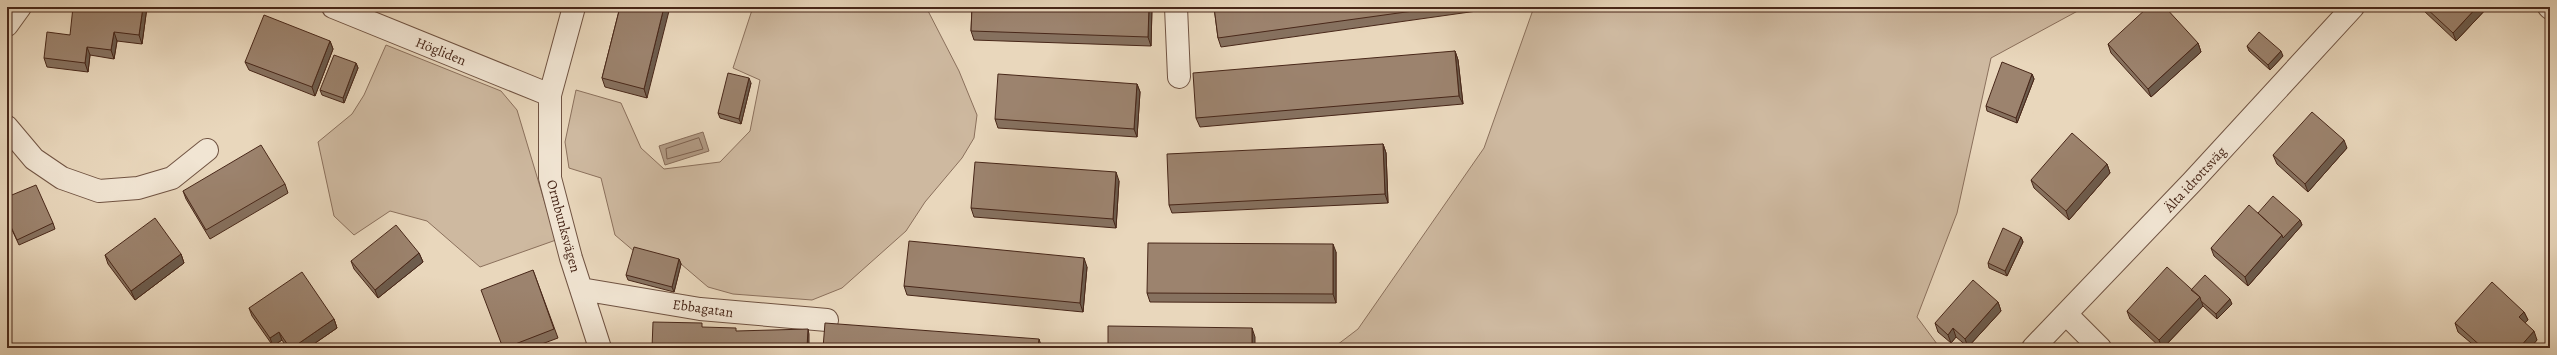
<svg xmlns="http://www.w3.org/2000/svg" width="2557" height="355" viewBox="0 0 2557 355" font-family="Alegreya,serif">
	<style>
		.green { fill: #ceb9a0; stroke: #8b705c }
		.water { fill: #b29b85; stroke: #886d5a }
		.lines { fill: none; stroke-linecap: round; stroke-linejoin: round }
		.shore { stroke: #7d614f; stroke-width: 1 }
		.minor-casing { stroke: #705342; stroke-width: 24 }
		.minor { stroke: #f1e5d3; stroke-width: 22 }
		.wall { fill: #86715f; stroke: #482719 }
		.shaded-wall { fill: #6d5c4d; stroke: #482719 }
		.building { fill: #9c836e; stroke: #482719 }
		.labels { text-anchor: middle; stroke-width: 3; stroke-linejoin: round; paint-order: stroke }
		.street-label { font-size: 14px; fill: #482719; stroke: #f1e5d3 }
	</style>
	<rect width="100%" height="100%" fill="#e9d7bc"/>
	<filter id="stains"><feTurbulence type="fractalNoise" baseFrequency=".005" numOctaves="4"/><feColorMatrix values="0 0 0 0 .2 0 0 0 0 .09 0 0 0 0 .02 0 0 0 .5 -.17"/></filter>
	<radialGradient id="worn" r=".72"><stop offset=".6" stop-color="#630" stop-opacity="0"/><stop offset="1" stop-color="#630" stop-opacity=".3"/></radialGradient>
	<!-- green -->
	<path class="green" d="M753,7H926L959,71L977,115L974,138L962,158L925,202L906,231L842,288L812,300L733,294L708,287L681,264L635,252L615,235L601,178L569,168L565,142L576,90L621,103L641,148L664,169L720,162L750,131L760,80L733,68Z
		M1534,7H2085L1991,58L1957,213L1917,317L1940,348H1333L1358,329L1484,148Z
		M386,45L501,91L517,110L556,240L480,267L427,221L390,211L354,235L334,216L318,142L352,114L364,95Z"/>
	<!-- water -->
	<path class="water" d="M703,132L709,151L665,165L659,146Z"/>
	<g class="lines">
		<!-- shore -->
		<path class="shore" d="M699,138L703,149L667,159L666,149Z"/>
		<defs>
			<path id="minor" d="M333,7L550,95
				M574,7L550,95V178L571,258L600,348
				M1176,7L1179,77
				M2549,7L2550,8
				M7,25L20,7
				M7,127L34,159L62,178L99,191L138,188L172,178L207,150
				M581,289L700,309L827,320
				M2067,315L2100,348
				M2033,348L2192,182L2353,7"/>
		</defs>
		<!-- minor casing -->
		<use href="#minor" class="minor-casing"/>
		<!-- minor -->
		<use href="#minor" class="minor"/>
	</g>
	<!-- wall -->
	<path class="wall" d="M147,7L142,44L117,41L114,59L90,55L88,72L47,67L44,58L70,35Z
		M620,7L647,98L605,87L602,78Z
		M972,7H1152L1151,46L974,40L971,31Z
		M1214,7H1484V10L1221,47L1218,38Z
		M2421,7H2488L2456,41L2423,10Z
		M330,41L333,49L315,96L249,70L245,62Z
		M2198,43L2201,52L2151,97L2111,53L2108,44Z
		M2247,46L2283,56L2270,70L2249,51Z
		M1455,51L1458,60L1463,104L1200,127L1196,118Z
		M356,63L358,68L344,103L322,95L320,90Z
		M2032,74L2034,79L2017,123L1987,111L1986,106Z
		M751,83L741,124L720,118L718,113Z
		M1137,84L1140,92L1137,137L998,128L995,119Z
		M1383,144L1386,153L1388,203L1172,213L1169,205Z
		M2347,148L2308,192L2277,164L2273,155Z
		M2107,164L2110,173L2069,220L2034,188L2031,180Z
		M1119,181L1116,228L974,217L971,208Z
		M285,184L288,193L210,239L186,199L183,191Z
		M7,197L53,223L55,229L19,245L7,219Z
		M2258,213L2300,220L2302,225L2248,286L2214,256L2211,248Z
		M2021,237L2023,242L2007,276L1989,268L1988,263Z
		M1336,252V303L1150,302L1147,293Z
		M419,253L423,262L378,298L354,269L351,261Z
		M181,254L184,263L135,300L108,264L105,255Z
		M679,259L681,264L674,292L628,280L626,275Z
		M1087,267L1083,312L907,295L904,286Z
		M533,270L558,338L531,348H503Z
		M2191,290L2232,304L2217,319L2203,306L2163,348H2161L2130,319L2127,311Z
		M1998,302L2001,311L1968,347L1956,337L1951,343L1938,332L1935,323Z
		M249,308L334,319L337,328L308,348H287L282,340L273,346L252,316Z
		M2524,312L2528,320L2525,323L2537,340L2530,348H2477L2458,332L2455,323Z"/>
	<!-- shaded-wall -->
	<path class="shaded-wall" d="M143,7H147L142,44L139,35Z
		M664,7H670L647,98L644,89Z
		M1149,7H1152L1151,46L1148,37Z
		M2477,7H2488L2456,41L2453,33Z
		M114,32L117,41L114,59L111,50Z
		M330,41L333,49L315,96L312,87Z
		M2198,43L2201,52L2151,97L2148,89Z
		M87,47L90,55L88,72L85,63Z
		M1455,51L1458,60L1463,104L1459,96Z
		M2281,51L2283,56L2270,70L2268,65Z
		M356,63L358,68L344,103L343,98Z
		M2032,74L2034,79L2017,123L2016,118Z
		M749,78L751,83L741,124L739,119Z
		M1137,84L1140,92L1137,137L1134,129Z
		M2344,140L2347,148L2308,192L2305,184Z
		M1383,144L1386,153L1388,203L1385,194Z
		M2107,164L2110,173L2069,220L2066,211Z
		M1116,172L1119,181L1116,228L1113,219Z
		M2300,220L2302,225L2248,286L2245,277L2282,235Z
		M2021,237L2023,242L2007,276L2005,271Z
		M1333,244L1336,252V303L1333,294Z
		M419,253L423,262L378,298L375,290Z
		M181,254L184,263L135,300L131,291Z
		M1084,258L1087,267L1083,312L1080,303Z
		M679,259L681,264L674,292L672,287Z
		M2200,297L2203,306L2163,348H2162L2159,340Z
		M2230,299L2232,304L2217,319L2216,314Z
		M1998,302L2001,311L1968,347L1965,339Z
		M2524,312L2528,320L2522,326L2519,317Z
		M334,319L337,328L308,348H292Z
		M1252,328L1255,337V348H1252Z
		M1953,328L1956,337L1951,343L1948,335Z
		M808,329L809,334V348H807Z
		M2534,331L2537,340L2530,348H2519Z
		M279,332L282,340L273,346L270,338Z
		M1039,339L1042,348H1038Z"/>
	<!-- building -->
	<path class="building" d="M73,7H143L139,35L114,32L111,50L87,47L85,63L44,58L47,32L70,35Z
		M620,7H664L644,89L602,78Z
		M972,7H1149L1148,37L971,31Z
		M1214,7H1442L1218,38Z
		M2148,7H2165L2198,43L2148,89L2108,44Z
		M2425,7H2477L2453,33Z
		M264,15L330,41L312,87L245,62Z
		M2259,32L2281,51L2268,65L2247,46Z
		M1455,51L1459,96L1196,118L1193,73Z
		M334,55L356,63L343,98L320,90Z
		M2002,62L2032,74L2016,118L1986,106Z
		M728,73L749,78L739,119L718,113Z
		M998,74L1137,84L1134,129L995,119Z
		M2312,112L2344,140L2305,184L2273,155Z
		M2072,133L2107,164L2066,211L2031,180Z
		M1383,144L1385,194L1169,205L1167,154Z
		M261,145L285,184L206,230L183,191Z
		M975,162L1116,172L1113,219L971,208Z
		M36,185L53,223L17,240L7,218V197Z
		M2273,196L2300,220L2283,238L2282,235L2258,213Z
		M2249,205L2282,235L2245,277L2211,248Z
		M155,218L181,254L131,291L105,255Z
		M396,225L419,253L375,290L351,261Z
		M2003,228L2021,237L2005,271L1988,263Z
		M909,241L1084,258L1080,303L904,286Z
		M1148,243L1333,244V294L1147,293Z
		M634,247L679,259L672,287L626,275Z
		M2167,267L2200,297L2159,340L2127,311Z
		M533,270L554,329L505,348H503L481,290Z
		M302,272L334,319L292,348H290L279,332L270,338L249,308Z
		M2205,275L2230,299L2216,314L2201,301L2200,297L2191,290Z
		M1973,280L1998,302L1965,339L1953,328L1948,335L1935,323Z
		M2492,282L2524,312L2519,317L2534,331L2519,348H2483L2455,323Z
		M653,322L702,323V327L736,328V331L808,329L807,348H652Z
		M825,323L1039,339L1038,348H823Z
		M1108,326L1252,328V348H1108Z"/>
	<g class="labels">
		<!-- street labels -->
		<g class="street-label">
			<text transform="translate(441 51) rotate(22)" y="5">Högliden</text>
			<text transform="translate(2195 179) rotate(-47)" y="5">Älta idrottsväg</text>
			<text transform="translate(564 226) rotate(75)" y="5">Ormbunksvägen</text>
			<text transform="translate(703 308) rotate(8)" y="5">Ebbagatan</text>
		</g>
	</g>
	<!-- margin -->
	<rect width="2557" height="355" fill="none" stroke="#e9d7bc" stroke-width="24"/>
	<rect x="8" y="8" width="2541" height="339" fill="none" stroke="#482719" stroke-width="2"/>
	<rect x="12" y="12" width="2533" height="331" fill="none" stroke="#482719"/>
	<rect width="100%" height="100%" filter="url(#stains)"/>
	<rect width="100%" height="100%" fill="url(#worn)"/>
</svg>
